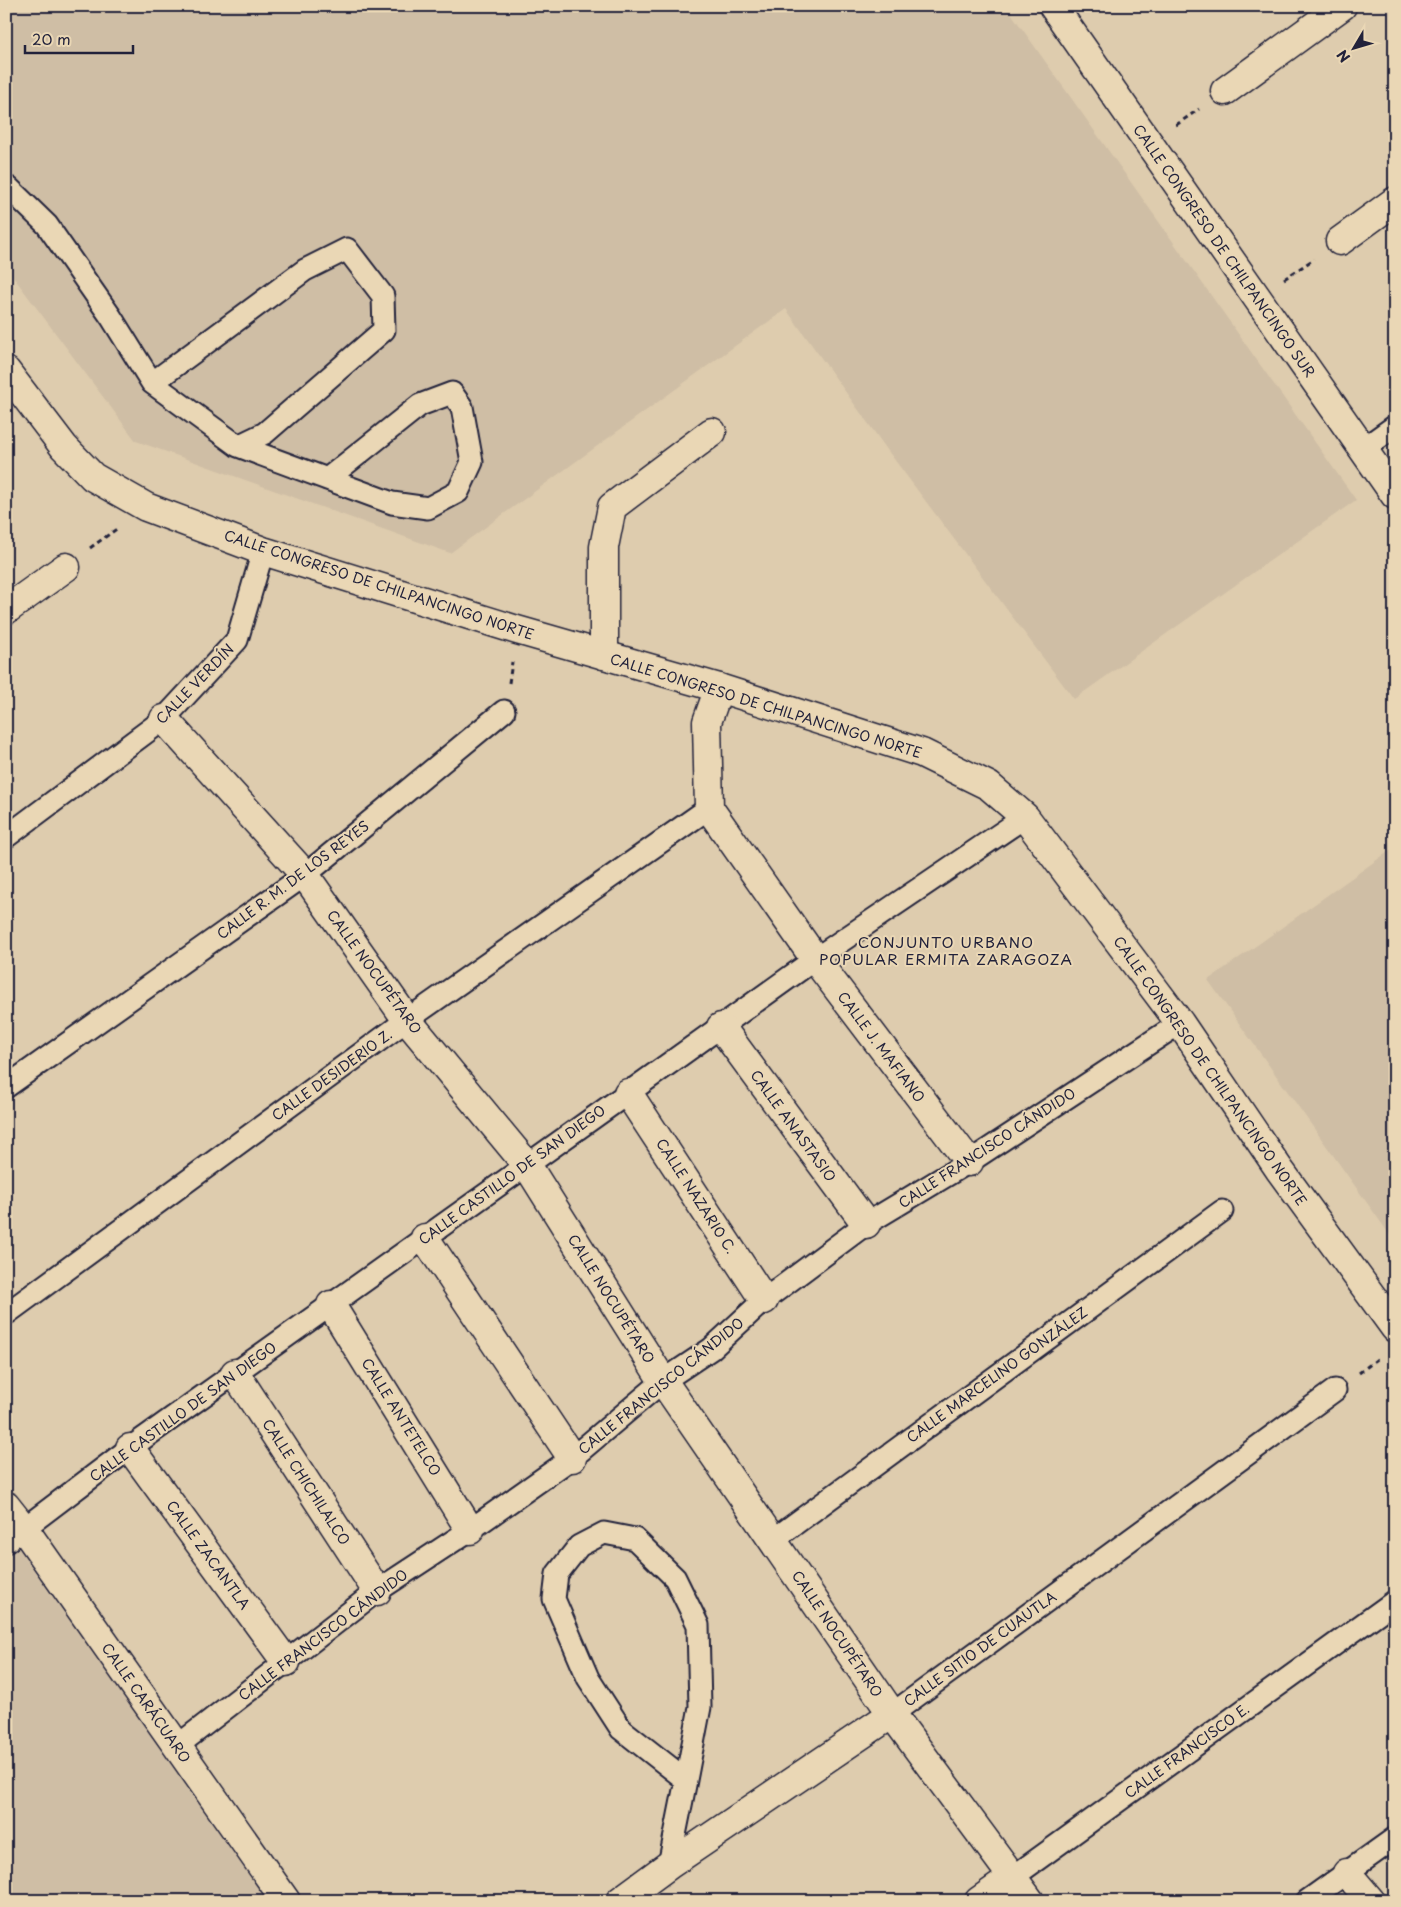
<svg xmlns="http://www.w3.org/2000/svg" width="1401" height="1907" viewBox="0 0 1401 1907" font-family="'Playpen Sans',sans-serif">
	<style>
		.built { fill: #cfbea5 }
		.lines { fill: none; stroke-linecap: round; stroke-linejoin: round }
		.service-casing { stroke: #22223b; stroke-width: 25 }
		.pedestrian-casing { stroke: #22223b; stroke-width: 31 }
		.minor-casing { stroke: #22223b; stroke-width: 31 }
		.tertiary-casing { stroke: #22223b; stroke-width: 31 }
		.path { stroke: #22223b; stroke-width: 3; stroke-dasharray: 5 4; stroke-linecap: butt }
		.service { stroke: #ead7b5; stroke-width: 21 }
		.pedestrian { stroke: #ead7b5; stroke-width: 28 }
		.minor { stroke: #ead7b5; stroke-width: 28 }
		.tertiary { stroke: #ead7b5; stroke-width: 28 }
		.labels { text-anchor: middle; stroke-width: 4; stroke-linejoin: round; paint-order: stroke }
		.street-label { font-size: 14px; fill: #22223b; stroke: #ead7b5 }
		.neighbourhood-label { font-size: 15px; letter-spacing: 1px; fill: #22223b; stroke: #ead7b5 }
	</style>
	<rect width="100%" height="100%" fill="#deccae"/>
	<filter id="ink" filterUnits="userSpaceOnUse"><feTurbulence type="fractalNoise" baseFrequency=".02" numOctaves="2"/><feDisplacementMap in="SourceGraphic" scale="10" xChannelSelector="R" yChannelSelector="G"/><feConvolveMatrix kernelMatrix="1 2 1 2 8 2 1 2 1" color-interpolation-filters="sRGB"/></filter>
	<g filter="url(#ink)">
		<!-- built -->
		<path class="built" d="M6,6H1006L1356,500L1074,699L888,451L786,309L450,553L136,441L6,267Z
			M1395,847V1242L1208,980Z
			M18,1548L267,1901H6V1556Z"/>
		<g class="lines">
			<defs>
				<path id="service" d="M6,190L9,188L47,225L111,317L152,383L238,446L265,433L384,330L383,296L347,249L305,270L152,383
					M238,446L392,503L428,508L458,492L472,462L462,407L452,393L420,405L327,479
					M1363,449L1395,426
					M6,837L164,719L237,640L263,551
					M6,1087L305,875L504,711
					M6,1314L407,1020L709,808
					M773,1540L1222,1211
					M6,1542L130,1448L628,1093L815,959L1025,817
					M892,1714L1335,1390
					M176,1747L377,1591L470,1530L572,1458L663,1381L711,1349L764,1300L866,1224L969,1162L1180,1023
					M669,1865L686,1780L700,1707L698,1625L675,1578L635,1539L604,1533L579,1546L557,1574L554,1599L588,1678L621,1729L686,1780
					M1013,1877L1395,1601
					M1307,1901L1395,1838"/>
				<path id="pedestrian" d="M6,1506L25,1530"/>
				<path id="minor" d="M1225,91L1342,6
					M1340,241L1395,201
					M6,610L66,567
					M604,655V547L612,507L712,432
					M719,688L707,722L709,808L815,959L969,1162
					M164,719L305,875L407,1020L527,1165L663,1381L892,1714L1030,1901
					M721,1027L866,1224
					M628,1093L764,1300
					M425,1238L572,1458
					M331,1305L470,1530
					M235,1373L377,1591
					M130,1448L286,1662
					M25,1530L286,1901
					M1347,1873L1371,1901
					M620,1901L669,1865L892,1714
					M979,1901L1013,1877"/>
				<path id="tertiary" d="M1053,6L1395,495
					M6,371L64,447L93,477L146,507L263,551L517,630L719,688L922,753L989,786L1025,817L1180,1023L1279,1169L1395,1328"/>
			</defs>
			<!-- service casing -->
			<use href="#service" class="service-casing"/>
			<!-- pedestrian casing -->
			<use href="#pedestrian" class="pedestrian-casing"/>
			<!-- minor casing -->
			<use href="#minor" class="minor-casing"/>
			<!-- tertiary casing -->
			<use href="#tertiary" class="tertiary-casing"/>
			<!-- path -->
			<path class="path" d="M1176,125L1199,109
				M1284,279L1314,259
				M90,548L118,528
				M509,683L512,662
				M1359,1373L1380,1357"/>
			<!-- service -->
			<use href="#service" class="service"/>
			<!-- pedestrian -->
			<use href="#pedestrian" class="pedestrian"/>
			<!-- minor -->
			<use href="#minor" class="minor"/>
			<!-- tertiary -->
			<use href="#tertiary" class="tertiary"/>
		</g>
	</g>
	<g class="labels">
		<!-- street labels -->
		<g class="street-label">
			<text transform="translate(1224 251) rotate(55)" y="5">CALLE CONGRESO DE CHILPANCINGO SUR</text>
			<text transform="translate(379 585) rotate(18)" y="5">CALLE CONGRESO DE CHILPANCINGO NORTE</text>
			<text transform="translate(195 684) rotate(-46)" y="5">CALLE VERDÍN</text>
			<text transform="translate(766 706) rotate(17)" y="5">CALLE CONGRESO DE CHILPANCINGO NORTE</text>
			<text transform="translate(293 880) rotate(-37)" y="5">CALLE R. M. DE LOS REYES</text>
			<text transform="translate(374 972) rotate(54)" y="5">CALLE NOCUPÉTARO</text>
			<text transform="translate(881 1047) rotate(53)" y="5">CALLE J. MAFIANO</text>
			<text transform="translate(1210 1071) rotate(55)" y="5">CALLE CONGRESO DE CHILPANCINGO NORTE</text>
			<text transform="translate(332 1075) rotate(-36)" y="5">CALLE DESIDERIO Z.</text>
			<text transform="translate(793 1126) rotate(54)" y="5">CALLE ANASTASIO</text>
			<text transform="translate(987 1148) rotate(-33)" y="5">CALLE FRANCISCO CÁNDIDO</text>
			<text transform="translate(512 1175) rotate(-36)" y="5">CALLE CASTILLO DE SAN DIEGO</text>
			<text transform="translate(696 1196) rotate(57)" y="5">CALLE NAZARIO C.</text>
			<text transform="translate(611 1299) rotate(58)" y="5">CALLE NOCUPÉTARO</text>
			<text transform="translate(997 1375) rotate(-36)" y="5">CALLE MARCELINO GONZÁLEZ</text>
			<text transform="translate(661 1386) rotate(-39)" y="5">CALLE FRANCISCO CÁNDIDO</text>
			<text transform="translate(183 1412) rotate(-36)" y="5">CALLE CASTILLO DE SAN DIEGO</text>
			<text transform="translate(401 1417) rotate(58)" y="5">CALLE ANTETELCO</text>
			<text transform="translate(306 1482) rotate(57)" y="5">CALLE CHICHILALCO</text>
			<text transform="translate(208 1555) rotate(54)" y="5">CALLE ZACANTLA</text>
			<text transform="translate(837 1634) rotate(56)" y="5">CALLE NOCUPÉTARO</text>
			<text transform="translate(323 1635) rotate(-37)" y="5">CALLE FRANCISCO CÁNDIDO</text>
			<text transform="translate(980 1649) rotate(-36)" y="5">CALLE SITIO DE CUAUTLA</text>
			<text transform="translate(146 1703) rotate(55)" y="5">CALLE CARÁCUARO</text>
			<text transform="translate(1187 1751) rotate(-36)" y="5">CALLE FRANCISCO E.</text>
		</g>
		<!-- neighbourhood labels -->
		<g class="neighbourhood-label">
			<text x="946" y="948">CONJUNTO URBANO<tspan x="946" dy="17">POPULAR ERMITA ZARAGOZA</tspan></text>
		</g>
	</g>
	<!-- margin -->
	<rect width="1401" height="1907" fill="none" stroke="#ead7b5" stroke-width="25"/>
	<rect x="12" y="12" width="1376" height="1882" fill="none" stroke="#22223b" stroke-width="2" filter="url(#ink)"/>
	<!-- north arrow -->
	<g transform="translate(1354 48) rotate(232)" stroke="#ead7b5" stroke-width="4" paint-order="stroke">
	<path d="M0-4L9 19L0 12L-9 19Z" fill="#22223b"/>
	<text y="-8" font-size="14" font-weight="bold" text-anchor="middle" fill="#22223b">N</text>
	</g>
	<!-- scale -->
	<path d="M25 45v8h108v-8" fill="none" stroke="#22223b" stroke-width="2.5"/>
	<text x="32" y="45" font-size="15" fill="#22223b" stroke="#ead7b5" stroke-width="4" paint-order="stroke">20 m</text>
</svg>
